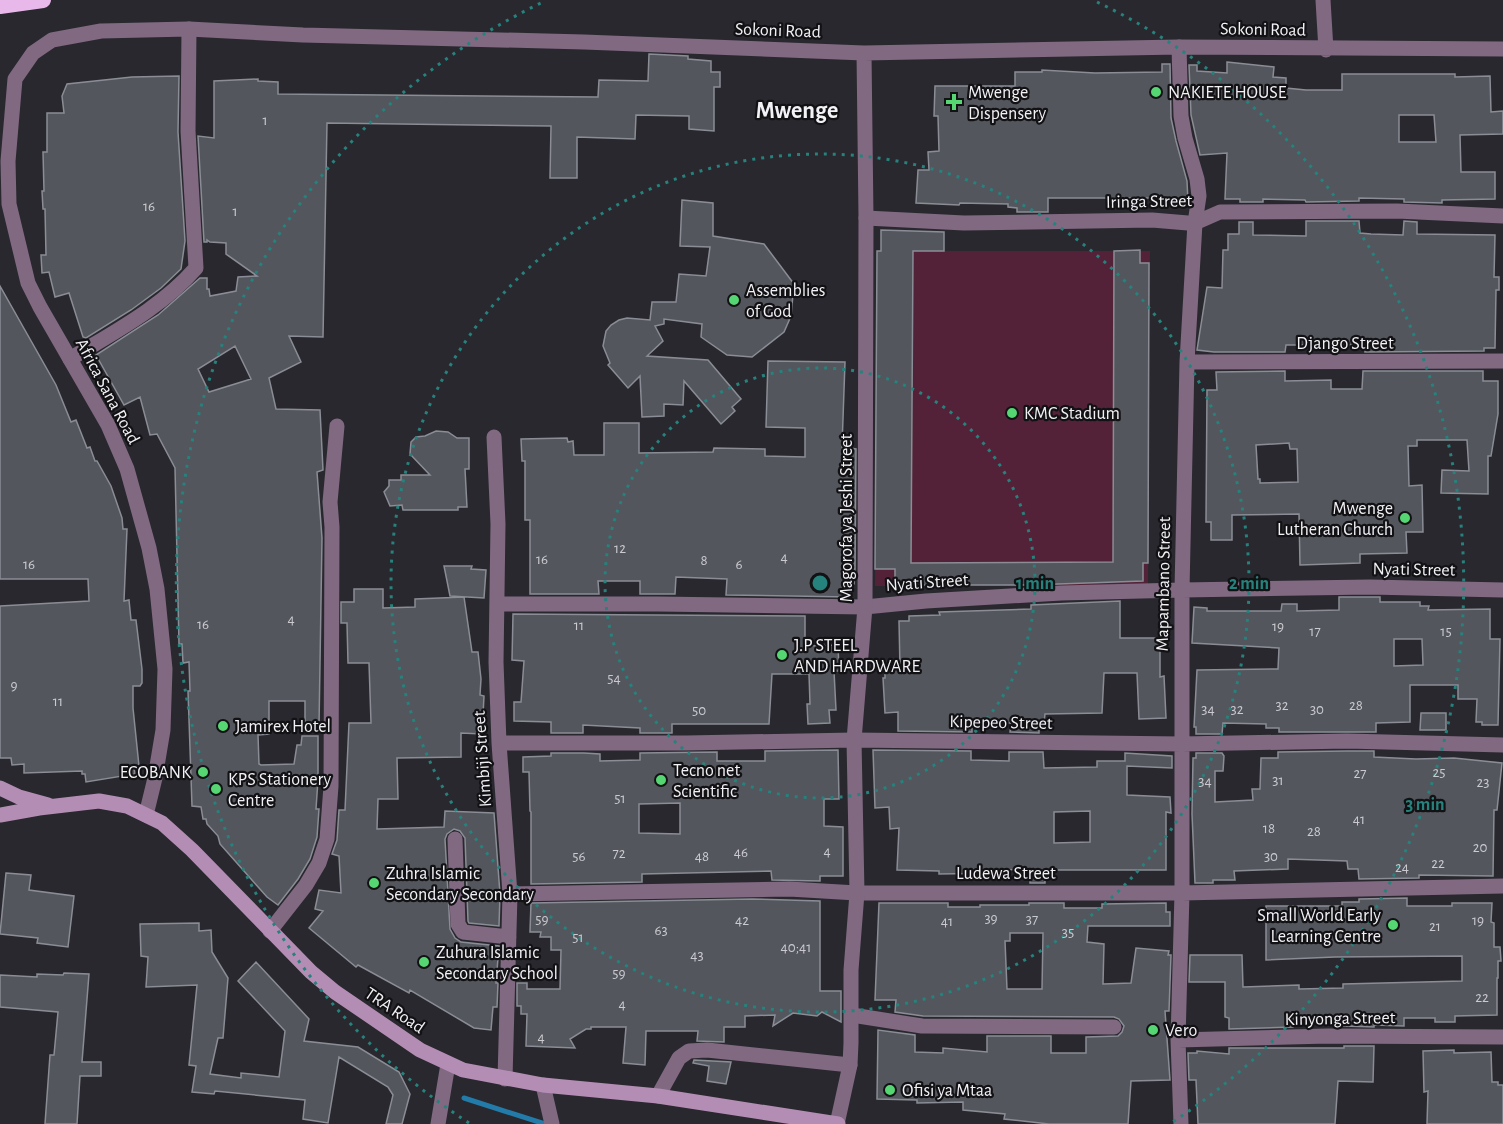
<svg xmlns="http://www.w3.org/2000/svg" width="1503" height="1124" viewBox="0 0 1503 1124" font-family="'Alegreya Sans',sans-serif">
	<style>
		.green { fill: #542238 }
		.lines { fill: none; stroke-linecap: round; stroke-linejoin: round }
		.stream { stroke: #227ba9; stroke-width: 5 }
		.building { fill: #53565d; stroke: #8a8d95; stroke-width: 1.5; fill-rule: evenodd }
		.minor { stroke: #816982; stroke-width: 15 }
		.tertiary { stroke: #816982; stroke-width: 15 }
		.secondary { stroke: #b48db5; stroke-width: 15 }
		.trunk { stroke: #e9b8eb; stroke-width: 16 }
		.ring { fill: none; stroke: #26827c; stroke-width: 3; stroke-dasharray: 3 6 }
		.poi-dot { fill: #55d672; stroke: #121114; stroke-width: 2 }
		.labels { text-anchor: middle; stroke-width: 4.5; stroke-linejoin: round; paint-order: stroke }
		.number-label { font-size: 15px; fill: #cacad0 }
		.street-label { font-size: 18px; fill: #f2f1f6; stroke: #121114 }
		.poi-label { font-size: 18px; fill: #f2f1f6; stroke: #121114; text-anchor: start }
		.district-label { font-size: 24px; font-weight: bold; fill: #f2f1f6; stroke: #121114 }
		.centre { fill: #26827c; stroke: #121114; stroke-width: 3 }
		.ring-label { font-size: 18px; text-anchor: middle; font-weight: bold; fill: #26827c; stroke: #121114; stroke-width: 4.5; stroke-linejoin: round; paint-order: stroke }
	</style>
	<rect width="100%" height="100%" fill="#29282e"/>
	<!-- green -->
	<path class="green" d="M877,251H1150L1148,585L875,586Z"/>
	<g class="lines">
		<!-- stream -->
		<path class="stream" d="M464,1098L545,1124"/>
	</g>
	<!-- building -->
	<path class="building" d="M649,54L688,56V59L711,61V72H720V87H714V131L689,129V116L636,115L635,139L577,137V178H550L551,126L327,123L323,337L289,336L301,362L269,378L276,409L320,410L323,470L317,472L322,538L319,726H305V701H269V734L258,735L259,764L261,765L294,764L297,745H301L302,736H318V780L316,809H319L317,837L310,859L298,879L278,905L267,897L220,844L218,836L207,824L206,819H203L201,807L192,806L188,691H190L189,662L183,663L182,644H179L175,468L157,434L150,435L140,397L124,405L96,355L158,315L200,278H207V289H209L210,296L236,291L238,277L257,276L226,254V243L210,242L207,240V242H204L198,136L214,138V81L258,79V81L278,82V94L598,97L599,80L648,81ZM235,346L251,379L209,392L198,369Z
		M1227,62L1274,67L1273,77L1286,78V88L1306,90H1342V74H1455V77L1490,76L1491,112L1503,111V134L1460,135L1461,172H1495V199L1442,200V203L1404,202V199L1359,198V201L1306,202L1305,200L1263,199V202H1240V199H1225L1227,153L1200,155L1191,115L1189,65H1197V71L1227,73ZM1399,115H1434L1436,142H1399Z
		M1162,64H1170L1171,118L1176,141L1187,181L1188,202L1176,204L1175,198H1048V212H1017V208L1008,207V204L960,203L959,205L916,203L918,170H929L928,152L939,151L938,116H934L935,86H1015V72H1042V70L1095,73L1162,72Z
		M179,76L178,132L185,241L181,269L161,288L131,310L86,338L83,337L69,293L55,297L49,272L42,273L41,255H46L45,209H43L42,191H44L43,152H47V113H64L62,96L67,84L132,77Z
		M682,200L713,203V236L764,244L794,284L791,316L784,332L752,357L727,355L701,337L702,324L664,319V324L655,326L663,341L647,356L708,360L741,399L732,407L735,411L721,424L684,381L683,405L664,404V416L642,417L640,376L628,388L608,365L610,363L603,346L606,331L611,325L619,320L627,318L650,320L652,302H676L679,274L706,276L710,247L680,246Z
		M1306,221H1359L1360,233L1371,234L1403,235L1404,221L1417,222V234L1495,235L1494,277H1499V290H1496L1495,348H1484V351L1365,352V346L1315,342V345H1286L1285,352H1214L1197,350L1207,287L1222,288L1223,250H1228V234H1239V222H1253V235L1306,236Z
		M881,230L944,232V251H913L911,563L1113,562L1114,251L1140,250V263H1149L1148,563H1143V581L1030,585H895V569H875L877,251H881Z
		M0,286L56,385L71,422L76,420L87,448L90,447L95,461H97L111,486L122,518L123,529H127L124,601L129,600L131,620H136L142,669V683L140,686H133V708L139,766L134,767L135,774L86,782L85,774H82V771L24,773V764L12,765L11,758H0V606L89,601L88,579H0Z
		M768,361L845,362L842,447L856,449L855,569L854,584H851L850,597L726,595L727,579L676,577L675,594H640V581H598L599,594H530V520H525V461H522L521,439L567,438L568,442L573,441L574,455H604V423H639V453L713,452L714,448L765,449V456L805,457V428L766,427Z
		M1285,371V381L1331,380V389H1362L1363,371H1483V381H1498V414L1491,456H1488V494L1441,493L1442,470L1469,471L1467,440H1417V446H1408L1409,486L1422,485L1423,532H1406L1407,553L1360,554V563L1300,565L1299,514L1232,515V540H1211V522H1206L1207,390H1217L1216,372ZM1289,443L1290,449H1297L1298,482L1260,483V479H1258L1256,445Z
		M436,431L448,432L457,438H469V469H465L467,507H458V510H403L402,505L390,506L384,492L389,486V480H401V475H430L410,454L411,442L416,437L425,436Z
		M444,566H472L471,569L486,570L484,598L450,596Z
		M354,589H383V608L415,607V599L464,597L472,652H478L481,679L480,695L484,696L482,734L461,733V757L397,758L398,799H378L377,829L444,827L445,811L494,813L500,894L499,926L469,923L468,921L465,838L460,831L454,829L447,834L445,839L450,929L455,938L461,942L499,946L496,983H498L497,1007H493L491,1030L474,1028L410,990L409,993L358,965L356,967L309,928L323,911L315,909L319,890L341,893L339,856L332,854L337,840L339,810H345L349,723H371L369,663H348L347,623H341V602H354Z
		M1339,597H1380V602H1420V606H1429L1428,610L1490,609V639H1500L1498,725H1482V722H1476L1477,699H1458V685H1410V722L1376,723V732H1279V728H1266V724L1223,723L1222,734H1196V727H1194L1197,670L1278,669L1279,648L1192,643L1194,607L1207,608V611H1281L1282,604H1297V611L1339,610ZM1394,639H1422L1423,665L1394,666Z
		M1120,601V638H1160V677L1164,676L1166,718L1139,719L1137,673H1104L1102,713L1045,714L1044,723H1039V733L1010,732L1011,723L972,722V732L898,731V712L885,713L883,678H885V668H900L899,621H909V616L940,615L939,612L1031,609V605Z
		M513,614L805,616V646L838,645L839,671H834L836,710H829L830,723L808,724L807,704H810L809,674H772L769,724H672V733H640V728L583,725V733H551V722L514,721V702H521L524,661L512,660Z
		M1421,713H1446V730H1420Z
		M838,750L839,799H824V826L843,827V876H820V881L772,880L771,871L642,874V882L531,884V812L530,811L529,772H523V757L551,756V753H584L600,754V761L640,760V753L717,752V761H765V751ZM680,803V834L639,833V804Z
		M873,750L971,751V760L1009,761V752H1043L1044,768L1097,767V761H1125V753L1172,756V768L1127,766V795L1170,797L1171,813L1166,812V870H1045V883H1030V869L1000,870V873L939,874V871L897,870L899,828L890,829L889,807L875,808ZM1090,811V842L1054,843V812Z
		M1347,751H1374V757L1416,759L1454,758L1502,763L1497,810H1494L1493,876L1419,875V878L1359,879L1358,869H1348L1347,861L1288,859V869L1234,871L1235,880H1213V883H1195L1192,814L1193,758H1196V753H1222L1224,756L1223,771H1215V802L1253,800L1252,789H1260L1261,758H1278V752Z
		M6,873L31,875L29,890L74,896L68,947L37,943L38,938L0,934Z
		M1407,898V906H1452V903H1492L1491,922L1494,923V947H1500L1501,961H1498V978H1497V1015L1455,1016V1022H1435V1018H1404V1026L1374,1025V1027L1344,1026V1017L1293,1018V1027L1229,1029V1018L1225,1017V982H1189L1190,955H1242L1243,987L1299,985V989L1343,988V984L1462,981V956L1335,957L1266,960V906H1342V902H1359V899Z
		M752,899L820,901V991H841V1022L822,1012L817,1016L793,1013L773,1026L775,1015L745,1016V1027H724V1042L697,1041L698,1031H646L645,1065L623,1063L626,1027H591V1029H586L570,1039L575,1048L526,1046L527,1014H521V1006H517V983H527V989H560L561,950H551V937H540L541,932H530L531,903Z
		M879,903H948V907H980V905H1029V903H1064V908H1102V904L1166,903V912H1170V926H1088L1087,942L1104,944L1103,984L1131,983L1136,948L1169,951L1168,955H1171L1169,1011H1165L1170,1080L1131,1081L1128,1124H1049L1004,1119L1005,1114L963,1110V1102L917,1103V1100L877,1099L878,1030L915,1035V1052L943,1053V1048L987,1052V1036H1051V1053H1086V1037L1118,1036L1122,1032L1124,1026L1119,1019L1114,1017L923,1016L895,1012L896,1000H875ZM1010,933H1043L1042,989H1007L1005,941H1010Z
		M199,923V931L211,930L212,952L228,978L223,1038H218L210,1074L241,1078V1073L279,1077L285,1031L238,981L256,962L309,1019L304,1041L358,1047L399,1072L410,1094L402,1124H386L393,1095L388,1087L339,1057L328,1123L303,1119L305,1100L215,1091L214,1094L192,1092L196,1066L189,1065L197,985L146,987L148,957L141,956L140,924Z
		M64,973L89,974L82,1062H101V1076H80L77,1124H45L50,1055H54L58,1012L0,1007V975L37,977V974L63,975Z
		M1344,1046H1374L1373,1082L1338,1081L1335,1124H1198L1196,1080H1189L1188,1053H1197V1051L1229,1054V1048H1344Z
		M1454,1050V1053L1491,1052L1492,1082H1498V1085H1503V1124H1427L1428,1091L1424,1092L1423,1051Z
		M694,1060L731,1062L726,1084L707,1081L709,1066L693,1063Z"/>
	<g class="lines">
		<!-- minor -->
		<path class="minor" d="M1179,47L1181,116L1185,138L1197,179L1199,196L1195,223L1187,362L1182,590V893L1178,1040L1181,1124
			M866,218L964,223L1152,220L1188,223H1195L1220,212L1397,211L1503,216
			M70,359C114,332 161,308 196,268L188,131L189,29
			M1187,362L1503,361
			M494,437L498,524L496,662L499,743L510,894L505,1079
			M497,604H658L865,607L926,601L1061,593L1182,590L1370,587L1503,590
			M499,743H686L854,740L1182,744L1347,741L1503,745
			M455,839L458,924L463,932L509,937
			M510,894L789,889L857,893H1182L1503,886
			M270,931L306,885L319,863L327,839L331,786L332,527L330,502L337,426
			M852,1015L922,1026L1114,1027
			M1178,1040L1328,1036L1503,1037
			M543,1085L552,1124
			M658,1096L679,1058L689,1051L707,1050L850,1065"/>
		<!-- tertiary -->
		<path class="tertiary" d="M1323,0L1326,50
			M146,815L155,778L163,730L165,669L157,589L149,548L127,469L108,425L40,307L28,283L9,204L8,161L15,79L33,53L52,40L101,31L189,29L303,35L584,42L864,53L1179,47L1503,49
			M438,1124L448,1064
			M837,1124L850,1065L851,1043V970L857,893L854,740L865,607L866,218L864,53"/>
		<!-- secondary -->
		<path class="secondary" d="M0,788L19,797L48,805
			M0,815L39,808L99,801L127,806L162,823L192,850L311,972L335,992L420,1050L463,1070L543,1085L658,1096L838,1124"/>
		<!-- trunk -->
		<path class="trunk" d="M0,6L43,0"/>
	</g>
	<!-- distance rings -->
	<g class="ring">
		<circle cx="820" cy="583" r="215"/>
		<circle cx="820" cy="583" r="429"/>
		<path d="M469 1123A644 644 0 0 1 543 2M1097 2A644 644 0 0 1 1171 1123"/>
	</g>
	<!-- markers -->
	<g class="poi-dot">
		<circle cx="1156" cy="92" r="6"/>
		<path d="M951 93h6v6h6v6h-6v6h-6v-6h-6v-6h6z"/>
		<circle cx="734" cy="300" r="6"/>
		<circle cx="1012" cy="413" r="6"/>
		<circle cx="1405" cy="518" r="6"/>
		<circle cx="782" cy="655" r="6"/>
		<circle cx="223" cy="726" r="6"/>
		<circle cx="203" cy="772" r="6"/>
		<circle cx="661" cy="780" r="6"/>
		<circle cx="216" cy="789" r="6"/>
		<circle cx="374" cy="883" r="6"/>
		<circle cx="1393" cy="925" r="6"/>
		<circle cx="424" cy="962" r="6"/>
		<circle cx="1153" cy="1030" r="6"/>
		<circle cx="890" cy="1090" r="6"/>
	</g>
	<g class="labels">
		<!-- number labels -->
		<g class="number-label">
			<text x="265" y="125">1</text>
			<text x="149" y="211">16</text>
			<text x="235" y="216">1</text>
			<text x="620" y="553">12</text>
			<text x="784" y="562">4</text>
			<text x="542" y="564">16</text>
			<text x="704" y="565">8</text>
			<text x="29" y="569">16</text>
			<text x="739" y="569">6</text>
			<text x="291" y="624">4</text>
			<text x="203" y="629">16</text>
			<text x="579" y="630">11</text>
			<text x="1278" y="631">19</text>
			<text x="1315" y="636">17</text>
			<text x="1446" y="636">15</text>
			<text x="614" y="683">54</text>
			<text x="14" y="690">9</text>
			<text x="58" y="706">11</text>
			<text x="1282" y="710">32</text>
			<text x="1356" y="710">28</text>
			<text x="1208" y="714">34</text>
			<text x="1237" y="714">32</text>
			<text x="1317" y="714">30</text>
			<text x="699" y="715">50</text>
			<text x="1439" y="777">25</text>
			<text x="1360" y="778">27</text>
			<text x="1278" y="785">31</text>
			<text x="1205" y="786">34</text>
			<text x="1483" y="787">23</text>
			<text x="620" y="803">51</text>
			<text x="1359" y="824">41</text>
			<text x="1269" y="833">18</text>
			<text x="1314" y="836">28</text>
			<text x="1480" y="852">20</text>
			<text x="827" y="856">4</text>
			<text x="741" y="857">46</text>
			<text x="619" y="858">72</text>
			<text x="579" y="861">56</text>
			<text x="702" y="861">48</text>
			<text x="1271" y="861">30</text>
			<text x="1438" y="868">22</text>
			<text x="1402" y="872">24</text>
			<text x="991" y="923">39</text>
			<text x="542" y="924">59</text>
			<text x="1032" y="924">37</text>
			<text x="742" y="925">42</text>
			<text x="1478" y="925">19</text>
			<text x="947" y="926">41</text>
			<text x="1435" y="931">21</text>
			<text x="661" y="935">63</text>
			<text x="1068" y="937">35</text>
			<text x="578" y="942">51</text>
			<text x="796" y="952">40;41</text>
			<text x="697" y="960">43</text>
			<text x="619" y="978">59</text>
			<text x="1482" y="1002">22</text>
			<text x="622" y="1009">4</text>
			<text x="541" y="1042">4</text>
		</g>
		<!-- street labels -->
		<g class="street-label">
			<text transform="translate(1263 29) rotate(1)" y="6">Sokoni Road</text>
			<text transform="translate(778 30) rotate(2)" y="6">Sokoni Road</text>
			<text transform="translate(1149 201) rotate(-1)" y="6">Iringa Street</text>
			<text x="1345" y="349">Django Street</text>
			<text transform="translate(108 391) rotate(62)" y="6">Africa Sana Road</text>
			<text transform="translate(846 518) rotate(-90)" y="6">Magorofa ya Jeshi Street</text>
			<text transform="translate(1414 569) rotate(1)" y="6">Nyati Street</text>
			<text transform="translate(927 582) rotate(-4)" y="6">Nyati Street</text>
			<text transform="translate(1163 584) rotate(-89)" y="6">Mapambano Street</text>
			<text transform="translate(1001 722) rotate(1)" y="6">Kipepeo Street</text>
			<text transform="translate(482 759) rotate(-94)" y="6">Kimbiji Street</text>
			<text x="1006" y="879">Ludewa Street</text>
			<text transform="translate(395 1010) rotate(34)" y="6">TRA Road</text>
			<text transform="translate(1340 1018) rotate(-1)" y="6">Kinyonga Street</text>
		</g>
		<!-- poi labels -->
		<g class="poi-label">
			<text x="968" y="98">Mwenge<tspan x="968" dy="21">Dispensery</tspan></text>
			<text x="1168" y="98">NAKIETE HOUSE</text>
			<text x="746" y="296">Assemblies<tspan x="746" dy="21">of God</tspan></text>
			<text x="1024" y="419">KMC Stadium</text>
			<text x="1393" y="514" text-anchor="end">Mwenge<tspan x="1393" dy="21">Lutheran Church</tspan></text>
			<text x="794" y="651">J.P STEEL<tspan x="794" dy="21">AND HARDWARE</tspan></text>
			<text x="235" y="732">Jamirex Hotel</text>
			<text x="673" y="776">Tecno net<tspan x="673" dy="21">Scientific</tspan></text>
			<text x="191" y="778" text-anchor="end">ECOBANK</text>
			<text x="228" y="785">KPS Stationery<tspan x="228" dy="21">Centre</tspan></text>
			<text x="386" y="879">Zuhra Islamic<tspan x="386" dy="21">Secondary Secondary</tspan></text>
			<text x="1381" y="921" text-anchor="end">Small World Early<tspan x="1381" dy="21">Learning Centre</tspan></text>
			<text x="436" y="958">Zuhura Islamic<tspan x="436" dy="21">Secondary School</tspan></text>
			<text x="1165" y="1036">Vero</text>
			<text x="902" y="1096">Ofisi ya Mtaa</text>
		</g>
		<!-- district labels -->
		<g class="district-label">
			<text x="797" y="118">Mwenge</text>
		</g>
	</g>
	<circle cx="820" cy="583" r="9" class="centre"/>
	<g class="ring-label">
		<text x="1035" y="589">1 min</text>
		<text x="1249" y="589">2 min</text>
		<text x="1425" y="810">3 min</text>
	</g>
</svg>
